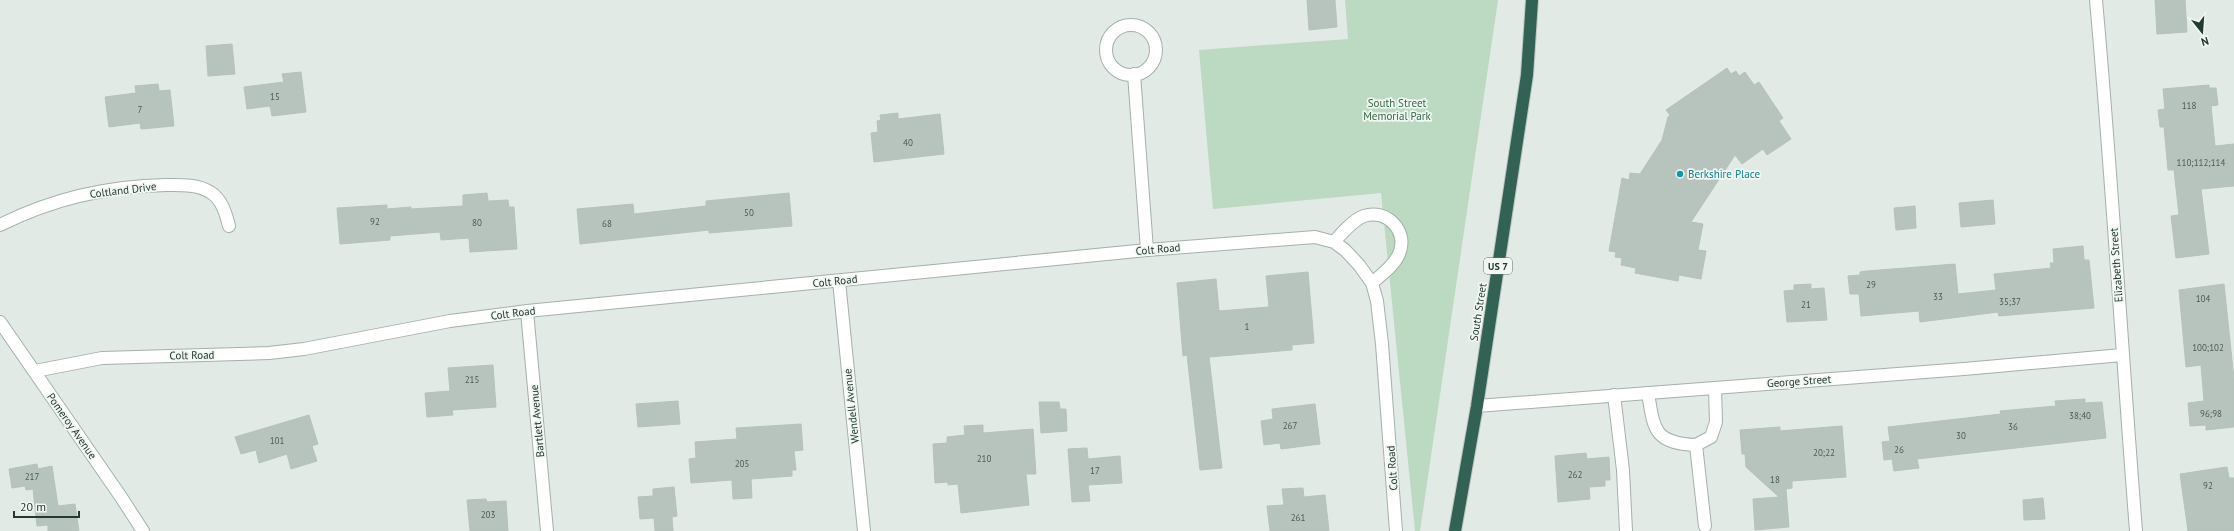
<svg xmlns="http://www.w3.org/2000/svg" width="2234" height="531" viewBox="0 0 2234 531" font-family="'PT Sans',sans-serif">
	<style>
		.green { fill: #bcd9c1 }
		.building { fill: #b7c4be; stroke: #b4c3bb }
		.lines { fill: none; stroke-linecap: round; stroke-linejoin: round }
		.lane-casing { stroke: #a4b1ab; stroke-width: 14 }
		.street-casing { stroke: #a4b1ab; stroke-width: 14 }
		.secondary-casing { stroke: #a1b4ac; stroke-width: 14 }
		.highway-casing { stroke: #bdc4c1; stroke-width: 14 }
		.lane { stroke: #fff; stroke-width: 12 }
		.street { stroke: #fff; stroke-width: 12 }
		.secondary { stroke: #fff; stroke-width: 12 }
		.highway { stroke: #326254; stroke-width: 12 }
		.culture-dot { fill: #0f9aa8; stroke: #f1f7f3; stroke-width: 1.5 }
		.labels { text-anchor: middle; stroke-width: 3.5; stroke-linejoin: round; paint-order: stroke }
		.number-label { font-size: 9px; fill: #485c54 }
		.shield { fill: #f1f7f3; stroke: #61726b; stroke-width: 1 }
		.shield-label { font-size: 10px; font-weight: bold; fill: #233931 }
		.park-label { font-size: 11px; fill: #326b43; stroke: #f1f7f3 }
		.culture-label { font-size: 11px; fill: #0d838f; stroke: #f1f7f3; text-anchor: start }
		.street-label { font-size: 11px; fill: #233931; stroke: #f1f7f3 }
	</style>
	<rect width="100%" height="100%" fill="#e1eae5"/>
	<!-- green -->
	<path class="green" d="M1345,0H1498L1420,531H1415L1381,193L1213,209L1199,50L1348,39Z"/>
	<!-- building -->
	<path class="building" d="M1307,0H1335L1337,27L1309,30Z
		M2155,0H2185L2187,32L2157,34Z
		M232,44L235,74L208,76L206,46Z
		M1727,68L1731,74L1736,71L1739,76L1745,72L1754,85L1759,82L1783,118L1779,121L1791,139L1767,155L1763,149L1742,164L1735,155L1691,222L1703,224L1698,250L1706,251L1701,279L1679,275L1678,281L1635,273L1636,268L1621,265L1622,258L1615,257L1616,252L1609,251L1622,178L1629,180L1630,173L1640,174L1662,140L1668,117L1670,115L1666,110Z
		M301,72L306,112L272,116L270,106L247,109L244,87L284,82L282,74Z
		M158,84L159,91L170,90L174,126L141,129L140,123L109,127L105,97L136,93L135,86Z
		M2209,85V88H2216L2218,105L2211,106L2215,146L2234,144V186L2201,189L2209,254L2176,258L2171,216L2179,215L2174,170H2168L2164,127H2160L2158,110L2165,109L2163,89Z
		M898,113V119L940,114L944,154L874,162L871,133L878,132L877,121L881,120L880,115Z
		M487,193L488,201L508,200L509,207H514L517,249L470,252L469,238L441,240L440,232L390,236V240L340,244L337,208L387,205V209L411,207V209L463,206V195Z
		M789,193L792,226L709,233V230L580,244L577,209L633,204L634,214L706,206V201Z
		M1993,200L1995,224L1961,227L1959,203Z
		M1915,206L1916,228L1896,230L1894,208Z
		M2083,246L2084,260H2089L2094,308L1999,316L1998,312L1920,322L1919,311L1861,316L1859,294H1850L1848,276L1860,275V272L1867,271L1955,264L1958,294L1996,290L1994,274L2051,268L2050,263H2054L2053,249Z
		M1308,272L1314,343L1292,345V350L1209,357L1222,468L1200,470L1187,355L1183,356L1177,283L1216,279L1219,311L1269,307L1266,276Z
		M1811,284V289L1824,288L1827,320L1787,322L1784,291L1794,290V285Z
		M2224,284L2234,379V427L2206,430V425L2190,426L2188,403L2204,401L2201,365L2186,367L2179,290Z
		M493,365L496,407L452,410L453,415L427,417L425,393L450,391L448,368Z
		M2085,399V403L2102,402L2106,438L1917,459L1919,468L1894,471L1892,459L1884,460L1882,442L1890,441L1888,427L2001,414L2000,411L2056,406L2055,401Z
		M678,401L680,424L638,427L636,404Z
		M1039,402H1059L1060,409H1066L1067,431L1041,433Z
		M1315,404L1320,444L1281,449L1280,443L1264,445L1261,421L1273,419L1272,409Z
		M309,415L318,444L312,446L317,461L291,469L287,454L259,463L256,450L241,454L235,437Z
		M801,424L803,450L794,451L796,470H792V476L751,479L752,498L733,499L732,480L691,483L689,459L696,458L695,442L737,439L736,428Z
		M983,425V433L1033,429L1036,474H1026L1029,505L961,513L958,484L948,485V482L935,483L933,444L947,443V437L965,435L964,426Z
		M1842,426L1846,477L1792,481V488L1786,489L1789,527L1755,530L1753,499L1779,497L1746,467L1745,454H1742L1740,430L1780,427V431Z
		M1087,448L1088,459L1120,456L1122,483L1088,485L1090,501L1072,502L1068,449Z
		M1586,453L1587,459L1609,457L1610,480H1605V486L1589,487L1590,499L1558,502L1555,456Z
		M37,464L38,469L52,466L58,506L75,504L79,531H48V525L37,526L33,489L26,490L25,486L12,488L9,469Z
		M2227,467L2229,478H2234V531H2188L2180,474Z
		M674,487L677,516L672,517L673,531H655L654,518L640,519L638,497L653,496V489Z
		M1303,488L1304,497L1325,495L1329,531H1270L1267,506L1284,505L1282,489Z
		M2043,498L2045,519L2024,520L2023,500Z
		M486,499L487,502L506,501L508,531H470L467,500Z"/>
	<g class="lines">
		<defs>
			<path id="lane" d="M1106 50a25 25 0 1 1 50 0a25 25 0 1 1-50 0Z
				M1134,74L1147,250
				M1648,393C1654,430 1654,443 1696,445
				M1614,395L1623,470L1626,531
				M1705,526L1696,445L1711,437L1716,422L1715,388"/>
			<path id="street" d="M2096,0C2112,177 2122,354 2136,531
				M0,225C52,199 108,186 166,185C180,185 197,184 210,192C222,199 226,214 229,226
				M1334,242C1342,233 1353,220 1364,216C1387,208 1409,232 1399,254C1394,266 1381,275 1372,283
				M839,281L864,531
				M527,311L547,531
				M35,371L102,358L269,353L304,349L450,321L527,311L1147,250L1315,237L1334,242L1345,250L1359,265L1372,283L1377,301L1382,344L1396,531
				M1477,406L1964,369L2122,355"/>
			<path id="secondary" d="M0,322L121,497L143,531"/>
			<path id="highway" d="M1455,531L1477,406L1527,75L1532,0"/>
		</defs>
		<!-- lane casing -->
		<use href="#lane" class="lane-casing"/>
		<!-- street casing -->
		<use href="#street" class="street-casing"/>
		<!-- secondary casing -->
		<use href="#secondary" class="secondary-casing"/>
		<!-- highway casing -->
		<use href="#highway" class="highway-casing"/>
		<!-- lane -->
		<use href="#lane" class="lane"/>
		<!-- street -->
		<use href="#street" class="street"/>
		<!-- secondary -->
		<use href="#secondary" class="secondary"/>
		<!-- highway -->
		<use href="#highway" class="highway"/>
	</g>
	<!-- markers -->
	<circle class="culture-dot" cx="1680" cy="174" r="4"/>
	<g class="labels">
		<!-- number labels -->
		<g class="number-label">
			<text x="275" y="100">15</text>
			<text x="2189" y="109">118</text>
			<text x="140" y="113">7</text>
			<text x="908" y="146">40</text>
			<text x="2201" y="166">110;112;114</text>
			<text x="749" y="216">50</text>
			<text x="375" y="225">92</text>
			<text x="477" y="226">80</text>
			<text x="607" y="227">68</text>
			<text x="1871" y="288">29</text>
			<text x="1938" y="300">33</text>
			<text x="2203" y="302">104</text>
			<text x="2010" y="305">35;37</text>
			<text x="1806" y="308">21</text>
			<text x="1247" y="330">1</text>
			<text x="2208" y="351">100;102</text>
			<text x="472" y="383">215</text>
			<text x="2211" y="417">96;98</text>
			<text x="2080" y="419">38;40</text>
			<text x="1290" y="429">267</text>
			<text x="2013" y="430">36</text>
			<text x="1961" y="439">30</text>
			<text x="277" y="444">101</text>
			<text x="1899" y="453">26</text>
			<text x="1824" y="456">20;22</text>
			<text x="984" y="462">210</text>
			<text x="742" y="467">205</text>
			<text x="1095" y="474">17</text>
			<text x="1575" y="478">262</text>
			<text x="32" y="480">217</text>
			<text x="1775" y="483">18</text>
			<text x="2208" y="489">92</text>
			<text x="488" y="518">203</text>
			<text x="1298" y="521">261</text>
		</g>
		<!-- shield labels -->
		<rect class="shield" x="1484" y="258" width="28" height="16" rx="3"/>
		<g class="shield-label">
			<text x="1498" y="270">US 7</text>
		</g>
		<!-- park labels -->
		<g class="park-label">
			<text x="1397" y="107">South Street<tspan x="1397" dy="13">Memorial Park</tspan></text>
		</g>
		<!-- culture labels -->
		<g class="culture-label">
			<text x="1688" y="178">Berkshire Place</text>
		</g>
		<!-- street labels -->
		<g class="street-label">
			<text transform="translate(123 190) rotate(-7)" y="4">Coltland Drive</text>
			<text transform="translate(1158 249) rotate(-5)" y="4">Colt Road</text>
			<text transform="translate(2116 265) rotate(-94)" y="4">Elizabeth Street</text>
			<text transform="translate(835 281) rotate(-6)" y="4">Colt Road</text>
			<text transform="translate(1478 312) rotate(-81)" y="4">South Street</text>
			<text transform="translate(513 313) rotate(-7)" y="4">Colt Road</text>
			<text transform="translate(192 355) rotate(-1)" y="4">Colt Road</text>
			<text transform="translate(1799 381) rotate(-4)" y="4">George Street</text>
			<text transform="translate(851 406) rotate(-96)" y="4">Wendell Avenue</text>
			<text transform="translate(537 421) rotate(-95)" y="4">Bartlett Avenue</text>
			<text transform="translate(72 426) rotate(55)" y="4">Pomeroy Avenue</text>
			<text transform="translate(1392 468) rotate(-94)" y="4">Colt Road</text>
		</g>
	</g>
	<!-- north arrow -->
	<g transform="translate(2202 32) rotate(163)" stroke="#f1f7f3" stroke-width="3" paint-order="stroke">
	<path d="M0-3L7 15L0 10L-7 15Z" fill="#233931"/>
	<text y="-6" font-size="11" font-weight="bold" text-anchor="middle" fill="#233931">N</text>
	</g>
	<!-- scale -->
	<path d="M14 511v6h65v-6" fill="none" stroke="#233931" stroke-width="2"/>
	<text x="20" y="511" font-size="12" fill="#233931" stroke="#f1f7f3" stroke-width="3" paint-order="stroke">20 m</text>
</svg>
